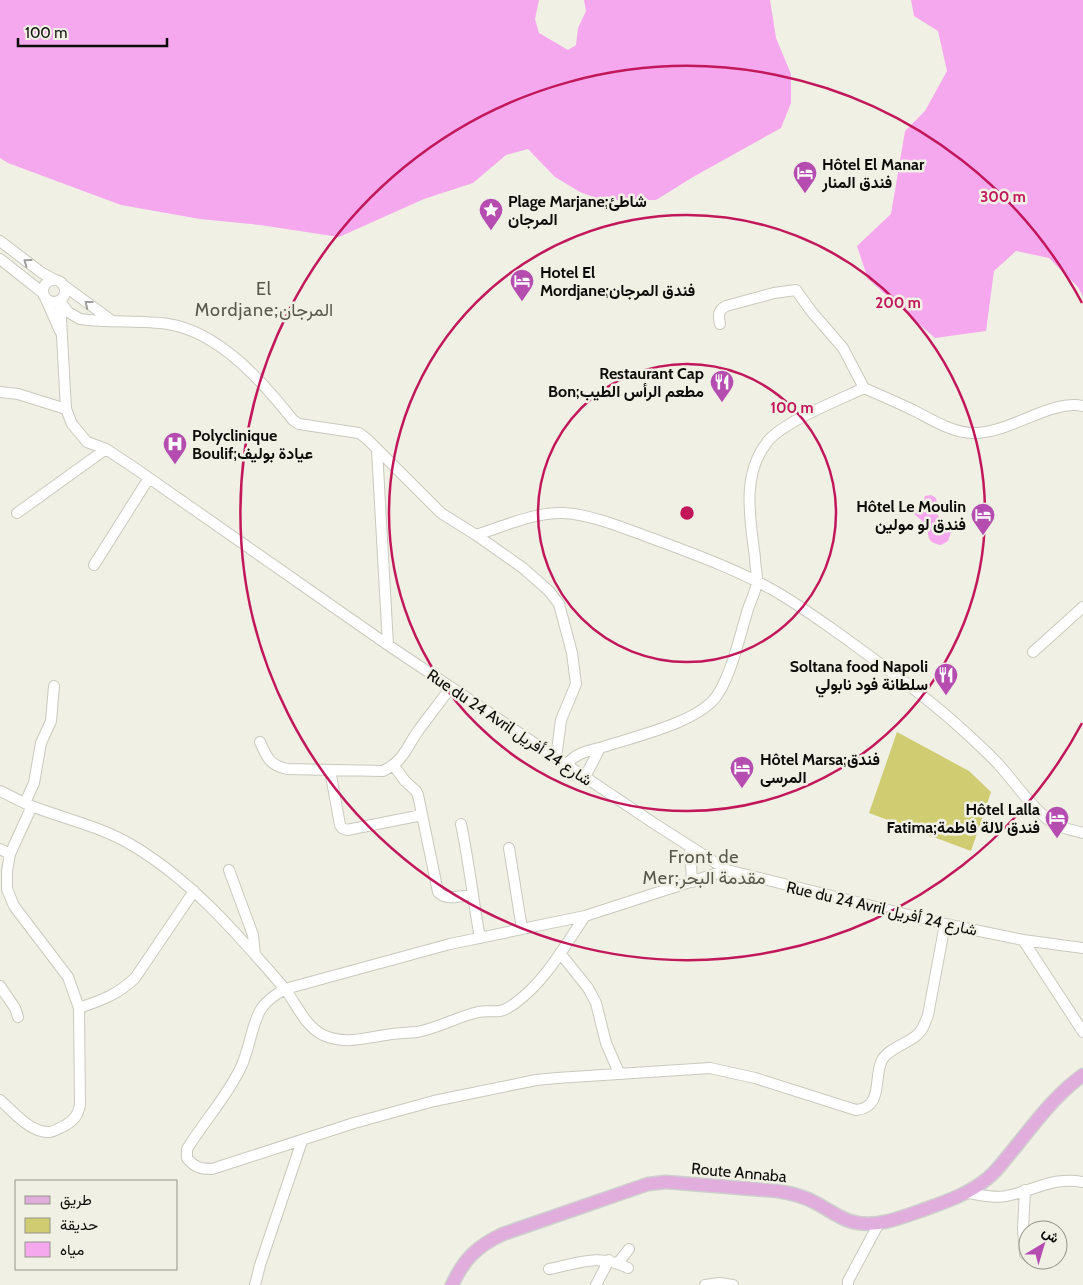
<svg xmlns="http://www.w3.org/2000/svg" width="1083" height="1285" viewBox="0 0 1083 1285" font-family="Cabin,Vazirmatn,sans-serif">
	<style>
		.green { fill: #d0cc71 }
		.water { fill: #f5a8ee }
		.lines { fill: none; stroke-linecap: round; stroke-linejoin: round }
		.minor-casing { stroke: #c9c9bd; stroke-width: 12 }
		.major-casing { stroke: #cecece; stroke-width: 15 }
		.minor { stroke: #fff; stroke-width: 10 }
		.major { stroke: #e0addc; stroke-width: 12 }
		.oneway { stroke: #9e9e9c }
		.ring { fill: none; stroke: #c2185b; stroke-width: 2.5 }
		.labels { text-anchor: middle; stroke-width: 5; stroke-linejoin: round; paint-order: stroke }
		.poi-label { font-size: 16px; font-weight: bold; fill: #0c0c08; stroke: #f0f0e4; text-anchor: start }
		.street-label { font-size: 16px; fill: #0c0c08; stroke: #f0f0e4 }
		.neighbourhood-label { font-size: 18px; letter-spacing: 1px; fill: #57574c; stroke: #f0f0e4 }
		.centre { fill: #c2185b; stroke: #f0f0e4; stroke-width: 2.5 }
		.ring-label { font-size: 15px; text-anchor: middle; font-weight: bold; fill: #c2185b; stroke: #f0f0e4; stroke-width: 5; stroke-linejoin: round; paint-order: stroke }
	</style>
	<rect width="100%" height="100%" fill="#f0f0e4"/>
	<!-- green -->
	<path class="green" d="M897,732L969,771L991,792L971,851L869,813Z"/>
	<!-- water -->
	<path class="water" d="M0,0H539L535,19L539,33L568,50L576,45L578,28L586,11L584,0H770L776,38L791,74V103L781,128L693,177L656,200H601L580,192L555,177L528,149L506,155L473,183L424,199L339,237L260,225L200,219L121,205L8,163L0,158Z
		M911,0H1083V297L1078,287L1049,258L1016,251L994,271L986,331L935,338L868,279L857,246L891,214L905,131L925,111L947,71L938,31L914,16Z
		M931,495L936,498L937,502L934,507C937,521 949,520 951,532L948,541L941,545C925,542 930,536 926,524L914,514L916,510L923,506L925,496Z"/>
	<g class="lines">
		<defs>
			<path id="minor" d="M0,241L42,273L55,280
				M0,259L43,293
				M43 291a11 11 0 1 1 22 0a11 11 0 1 1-22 0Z
				M63,285L111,320
				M45,297L60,331
				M60,300L66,409L72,424L87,442L106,449L139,471L388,645L655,824L727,870L945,924L1023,940L1083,948
				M60,301L68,312L80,319C110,323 140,320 168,324C219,332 262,381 293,420L299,424L359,433L367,439L441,513L476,535L523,568L549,591L559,604L572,653L576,684L561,720L556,758
				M720,324C718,316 718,310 726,306L774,293L796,290L811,311L843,348L864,388
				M864,388C880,395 896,402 913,410C931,419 952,433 973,433C1009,434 1050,399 1083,406
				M0,392L18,394L66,409
				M377,450L388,645
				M17,513L106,449
				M476,535C505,526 534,512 564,513C594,515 623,528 651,538C691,553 736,569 773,590C798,604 822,622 845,638C886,668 928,698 965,732C977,743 989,754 1000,766C1016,784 1031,807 1051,822C1060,828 1072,830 1083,833
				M94,565L149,478
				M1033,652L1083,607
				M260,742C267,757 269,765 287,769L383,771C404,761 406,748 418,731C429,716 440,702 451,687
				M566,765C577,752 588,751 603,747C633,737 701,722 718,694C732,672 740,635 748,609C751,600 757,589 757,580C757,573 755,565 755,558C750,518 741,474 768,441C785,421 839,400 864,388
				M394,766L405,781L416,791L418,795L438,892C446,901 460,896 472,895
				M330,770L340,825L342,828L347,830L422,815
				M585,777L600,748
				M0,791C11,796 23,803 34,807C66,819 101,827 130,844C192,880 239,936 285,989L450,944L585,916L727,870
				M25,803L34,783L41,743L51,721L54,686
				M32,806L10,854L7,871V889L14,906L68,977L79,1008
				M461,824C469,862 473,900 480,938
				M690,847L692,882
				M509,848L522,929
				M0,849L10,854
				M229,870L253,935L255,955
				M585,916C565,946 544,983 514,1004C497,1016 495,1009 478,1012C457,1017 438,1028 417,1032C407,1033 396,1033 386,1035C364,1038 345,1045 323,1035C305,1026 297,1005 285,989C276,994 267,1000 261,1009C252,1023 249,1051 241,1067C227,1097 204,1121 187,1149V1158C194,1167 200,1169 212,1169L354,1123L434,1101L536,1080L557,1078L710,1068L755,1078L856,1110C884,1107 873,1078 882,1060C889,1048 907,1044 917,1035C923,1030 925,1023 928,1015L945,924
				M1023,940L1083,1032
				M560,953L588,988L596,1003L606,1043L619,1073H621
				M0,986L15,1008L18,1017
				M0,1100C13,1111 30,1133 49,1132C54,1132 59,1128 64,1126C73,1121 78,1116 80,1105L79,1008C102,1000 117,995 135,978L194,891
				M1025,1190L1023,1229L1025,1254
				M966,1193C978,1194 994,1199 1006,1196C1034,1191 1053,1176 1083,1182
				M618,1263L629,1249
				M549,1269C579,1263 599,1253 628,1268
				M255,1285L260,1265L302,1141
				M596,1285L609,1260
				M705,1285L720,1283L733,1285
				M848,1285V1281L878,1225"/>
			<path id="major" d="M452,1285C464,1259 477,1246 503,1234L648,1184L666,1182L778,1191C790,1193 803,1196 814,1202C828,1209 842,1221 858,1223C879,1226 897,1219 917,1212C942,1203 968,1195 988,1178C998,1170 1005,1159 1013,1150C1035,1123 1055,1095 1083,1075"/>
		</defs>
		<!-- minor casing -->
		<use href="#minor" class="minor-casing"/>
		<!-- major casing -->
		<use href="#major" class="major-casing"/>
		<!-- minor -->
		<use href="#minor" class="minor"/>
		<!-- major -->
		<use href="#major" class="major"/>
	</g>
	<!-- one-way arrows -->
	<defs><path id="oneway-chevron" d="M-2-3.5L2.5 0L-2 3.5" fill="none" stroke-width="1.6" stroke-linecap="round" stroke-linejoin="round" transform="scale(1.25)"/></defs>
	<g class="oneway">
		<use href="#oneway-chevron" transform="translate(27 262) rotate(-144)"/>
		<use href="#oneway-chevron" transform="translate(88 304) rotate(-142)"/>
	</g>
	<!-- distance rings -->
	<g class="ring">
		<circle cx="687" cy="513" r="149"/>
		<circle cx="687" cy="513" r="298"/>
		<path d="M1082 723A447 447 0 1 1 1082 303"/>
	</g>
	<!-- icons -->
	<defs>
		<symbol id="hotel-pin" viewBox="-11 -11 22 30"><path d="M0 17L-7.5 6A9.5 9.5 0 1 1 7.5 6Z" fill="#b54db0" stroke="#f0f0e4"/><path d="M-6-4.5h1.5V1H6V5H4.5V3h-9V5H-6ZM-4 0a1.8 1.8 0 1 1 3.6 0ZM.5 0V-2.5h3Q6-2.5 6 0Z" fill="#fff"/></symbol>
		<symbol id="sight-pin" viewBox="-11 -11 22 30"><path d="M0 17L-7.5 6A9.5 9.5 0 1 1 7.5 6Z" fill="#b54db0" stroke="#f0f0e4"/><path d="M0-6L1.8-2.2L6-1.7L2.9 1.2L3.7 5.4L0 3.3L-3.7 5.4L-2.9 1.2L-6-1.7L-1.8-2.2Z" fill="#fff"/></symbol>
		<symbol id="restaurant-pin" viewBox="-11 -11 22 30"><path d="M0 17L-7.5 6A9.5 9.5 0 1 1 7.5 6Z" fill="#b54db0" stroke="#f0f0e4"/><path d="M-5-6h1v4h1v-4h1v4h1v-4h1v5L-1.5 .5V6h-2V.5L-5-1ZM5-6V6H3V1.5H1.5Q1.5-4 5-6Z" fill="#fff"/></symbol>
		<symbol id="hospital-pin" viewBox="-11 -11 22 30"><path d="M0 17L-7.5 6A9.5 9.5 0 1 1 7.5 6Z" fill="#b54db0" stroke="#f0f0e4"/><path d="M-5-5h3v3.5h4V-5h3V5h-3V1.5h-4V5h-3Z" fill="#fff"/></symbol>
	</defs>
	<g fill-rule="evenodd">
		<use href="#hotel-pin" x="791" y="159" width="28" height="38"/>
		<use href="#sight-pin" x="477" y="196" width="28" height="38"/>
		<use href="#hotel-pin" x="508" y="267" width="28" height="38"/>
		<use href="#restaurant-pin" x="708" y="368" width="28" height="38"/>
		<use href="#hospital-pin" x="161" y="430" width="28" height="38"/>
		<use href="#hotel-pin" x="969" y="501" width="28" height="38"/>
		<use href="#restaurant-pin" x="932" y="661" width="28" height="38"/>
		<use href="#hotel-pin" x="728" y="754" width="28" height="38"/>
		<use href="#hotel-pin" x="1043" y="804" width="28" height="38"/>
	</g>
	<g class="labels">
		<!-- poi labels -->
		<g class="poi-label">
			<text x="822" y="170">Hôtel El Manar<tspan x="822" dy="18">فندق المنار</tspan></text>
			<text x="508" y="207">Plage Marjane;شاطئ<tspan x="508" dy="18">المرجان</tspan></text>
			<text x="540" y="278">Hotel El<tspan x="540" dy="18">Mordjane;فندق المرجان</tspan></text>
			<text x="704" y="379" text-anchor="end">Restaurant Cap<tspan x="704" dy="18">Bon;مطعم الرأس الطيب</tspan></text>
			<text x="192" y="441">Polyclinique<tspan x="192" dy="18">Boulif;عيادة بوليف</tspan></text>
			<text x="966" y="512" text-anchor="end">Hôtel Le Moulin<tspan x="966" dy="18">فندق لو مولين</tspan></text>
			<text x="928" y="672" text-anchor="end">Soltana food Napoli<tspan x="928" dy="18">سلطانة فود نابولي</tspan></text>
			<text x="760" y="765">Hôtel Marsa;فندق<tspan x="760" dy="18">المرسى</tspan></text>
			<text x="1040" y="815" text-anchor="end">Hôtel Lalla<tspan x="1040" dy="18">Fatima;فندق لالة فاطمة</tspan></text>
		</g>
		<!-- street labels -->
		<g class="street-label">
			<text transform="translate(510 727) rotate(34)" y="6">Rue du 24 Avril شارع 24 أفريل</text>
			<text transform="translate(882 908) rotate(13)" y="6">Rue du 24 Avril شارع 24 أفريل</text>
			<text transform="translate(739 1172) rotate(5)" y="6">Route Annaba</text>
		</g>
		<!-- neighbourhood labels -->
		<g class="neighbourhood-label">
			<text x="264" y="295">El<tspan x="264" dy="21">Mordjane;المرجان</tspan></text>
			<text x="704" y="863">Front de<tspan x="704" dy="21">Mer;مقدمة البحر</tspan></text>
		</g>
	</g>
	<circle cx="687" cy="513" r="8" class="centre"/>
	<g class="ring-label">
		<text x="1003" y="202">300 m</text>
		<text x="898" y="308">200 m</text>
		<text x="792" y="413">100 m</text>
	</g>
	<!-- legend -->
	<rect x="15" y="1180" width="162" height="90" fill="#f0f0e4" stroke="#95958c"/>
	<rect x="25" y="1196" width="25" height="8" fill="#e0addc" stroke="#95958c"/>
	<text x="60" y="1205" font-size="15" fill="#0c0c08">طريق</text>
	<rect x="25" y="1218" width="25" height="15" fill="#d0cc71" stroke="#95958c"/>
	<text x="60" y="1230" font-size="15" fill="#0c0c08">حديقة</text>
	<rect x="25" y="1242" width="25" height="15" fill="#f5a8ee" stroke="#95958c"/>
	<text x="60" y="1255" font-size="15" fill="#0c0c08">مياه</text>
	<!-- north arrow -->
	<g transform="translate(1043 1245) rotate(38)"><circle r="24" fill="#f0f0e4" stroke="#95958c"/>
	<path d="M0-4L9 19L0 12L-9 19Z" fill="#b54db0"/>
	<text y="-8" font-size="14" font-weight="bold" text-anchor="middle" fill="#0c0c08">ش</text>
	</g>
	<!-- scale -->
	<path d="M18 38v8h149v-8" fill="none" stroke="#0c0c08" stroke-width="2.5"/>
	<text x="25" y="38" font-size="15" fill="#0c0c08" stroke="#f0f0e4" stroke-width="4" paint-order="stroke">100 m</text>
</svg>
